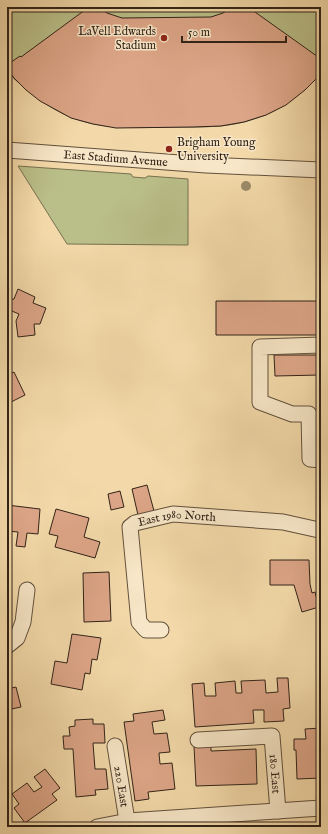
<svg xmlns="http://www.w3.org/2000/svg" width="328" height="834" viewBox="0 0 328 834" font-family="'IM FELL English',serif">
	<style>
		.green { fill: #babf89; stroke: #767150 }
		.building { fill: #dca587; stroke: #312318 }
		.lines { fill: none; stroke-linecap: round; stroke-linejoin: round }
		.minor-casing { stroke: #62503c; stroke-width: 17 }
		.minor { stroke: #f7e6c7; stroke-width: 15 }
		.tree { fill: #9b8a69 }
		.poi-dot { fill: #8f2418; stroke: #f7e6c7; stroke-width: 1.5 }
		.labels { text-anchor: middle; stroke-width: 3; stroke-linejoin: round; paint-order: stroke }
		.poi-label { font-size: 12px; fill: #312318; stroke: #f7e6c7; text-anchor: end }
		.street-label { font-size: 12px; fill: #312318; stroke: #f7e6c7 }
	</style>
	<rect width="100%" height="100%" fill="#f3d9a9"/>
	<filter id="stains"><feTurbulence type="fractalNoise" baseFrequency=".005" numOctaves="4"/><feColorMatrix values="0 0 0 0 .2 0 0 0 0 .09 0 0 0 0 .02 0 0 0 .5 -.17"/></filter>
	<radialGradient id="worn" r=".72"><stop offset=".6" stop-color="#630" stop-opacity="0"/><stop offset="1" stop-color="#630" stop-opacity=".3"/></radialGradient>
	<!-- green -->
	<path class="green" d="M7,7H321V74C302,94 281,111 254,119C228,128 202,127 176,127C115,128 76,132 28,90C21,84 9,77 7,68C6,64 7,57 7,53C7,37 7,22 7,7Z
		M18,166L131,174L133,177L145,178L148,176L188,179V245L67,244Z"/>
	<!-- building -->
	<path class="building" d="M89,7H99L107,13L122,18L211,17L223,13L232,7H248L321,59V74L305,90L286,105L266,115L244,122L221,126L193,127L116,128L93,124L71,118L40,101L26,90L14,78L7,68V65L20,56L21,57Z
		M18,289L35,297L33,303L46,308L40,324H34L35,335L18,337L16,321L19,314L7,309L8,300L14,299Z
		M216,301H321V335H216Z
		M274,355H321V375L275,376Z
		M14,372L25,395L7,404V383L8,382L7,375Z
		M147,485L154,511L138,515L132,489Z
		M120,491L124,507L111,510L108,494Z
		M7,505L40,509L38,534L27,533L25,547L16,546L18,532L7,531Z
		M56,509L89,518L84,537L100,542L95,558L55,547L58,536L49,534Z
		M270,560H309L310,584L312,593L315,592L319,607L302,612L294,585H270Z
		M109,572L111,621L84,622L83,573Z
		M72,634L101,638L97,660L92,659L90,674L85,673L82,690L51,684L55,661L67,663Z
		M277,678H288L290,708L283,709L284,721L264,722V710H253L254,723L195,727L192,684L204,683L205,696H216L215,683L235,681L236,693H242L241,681L265,680L266,693L278,692Z
		M16,687L21,707L7,710V689Z
		M163,710L165,720L152,722L154,734L167,733L170,752L159,753L160,764L172,763L175,789L148,792L149,799L135,801L124,722L134,721L133,714Z
		M93,719V724H104L105,743H93L95,769H106L108,789L95,790L96,795L76,797L73,749H64L63,736H70L69,727L75,726V720Z
		M321,728V778L297,779L296,750H294V739H306L305,729Z
		M194,746H211V751L256,749L257,784L196,786Z
		M45,769L60,788L52,794L57,800L25,823L14,808L19,804L12,794L27,783L34,792L42,787L34,777Z
		M7,812L12,827H7Z"/>
	<g class="lines">
		<defs>
			<g id="minor">
				<path id="s1" d="M7,150L206,165L321,170"/>
				<path d="M321,345L260,347V402L292,414H309L310,459L321,460"/>
				<path id="s2" d="M161,630H146L139,622L130,527L135,523L173,514L283,522L319,530L321,531"/>
				<path d="M7,646L17,638L23,622L27,590"/>
				<path id="s3" d="M198,740L272,736L278,811"/>
				<path id="s4" d="M115,746L128,827"/>
				<path d="M97,827L128,821L321,808"/>
			</g>
		</defs>
		<!-- minor casing -->
		<use href="#minor" class="minor-casing"/>
		<!-- minor -->
		<use href="#minor" class="minor"/>
	</g>
	<!-- trees -->
	<circle class="tree" cx="246" cy="186" r="5"/>
	<!-- markers -->
	<g class="poi-dot">
		<circle cx="164" cy="38" r="4"/>
		<circle cx="169" cy="149" r="4"/>
	</g>
	<g class="labels">
		<!-- poi labels -->
		<g class="poi-label">
			<text x="156" y="35">LaVell Edwards<tspan x="156" dy="14">Stadium</tspan></text>
			<text x="177" y="146" text-anchor="start">Brigham Young<tspan x="177" dy="14">University</tspan></text>
		</g>
		<!-- street labels -->
		<g class="street-label">
			<text dy="4" stroke="none"><textPath href="#s1" startOffset="109">East Stadium Avenue</textPath></text>
			<text dy="4" stroke="none"><textPath href="#s2" startOffset="170">East 1980 North</textPath></text>
			<text dy="4" stroke="none"><textPath href="#s3" startOffset="112">180 East</textPath></text>
			<text dy="4" stroke="none"><textPath href="#s4" startOffset="41">220 East</textPath></text>
		</g>
	</g>
	<!-- margin -->
	<rect width="328" height="834" fill="none" stroke="#f3d9a9" stroke-width="24"/>
	<rect x="8" y="8" width="312" height="818" fill="none" stroke="#312318" stroke-width="2"/>
	<rect x="12" y="12" width="304" height="810" fill="none" stroke="#312318"/>
	<!-- scale -->
	<path d="M182 36v6h104v-6" fill="none" stroke="#312318" stroke-width="2"/>
	<text x="188" y="36" font-size="12" fill="#312318" stroke="#f7e6c7" stroke-width="3" paint-order="stroke">50 m</text>
	<rect width="100%" height="100%" filter="url(#stains)"/>
	<rect width="100%" height="100%" fill="url(#worn)"/>
</svg>
